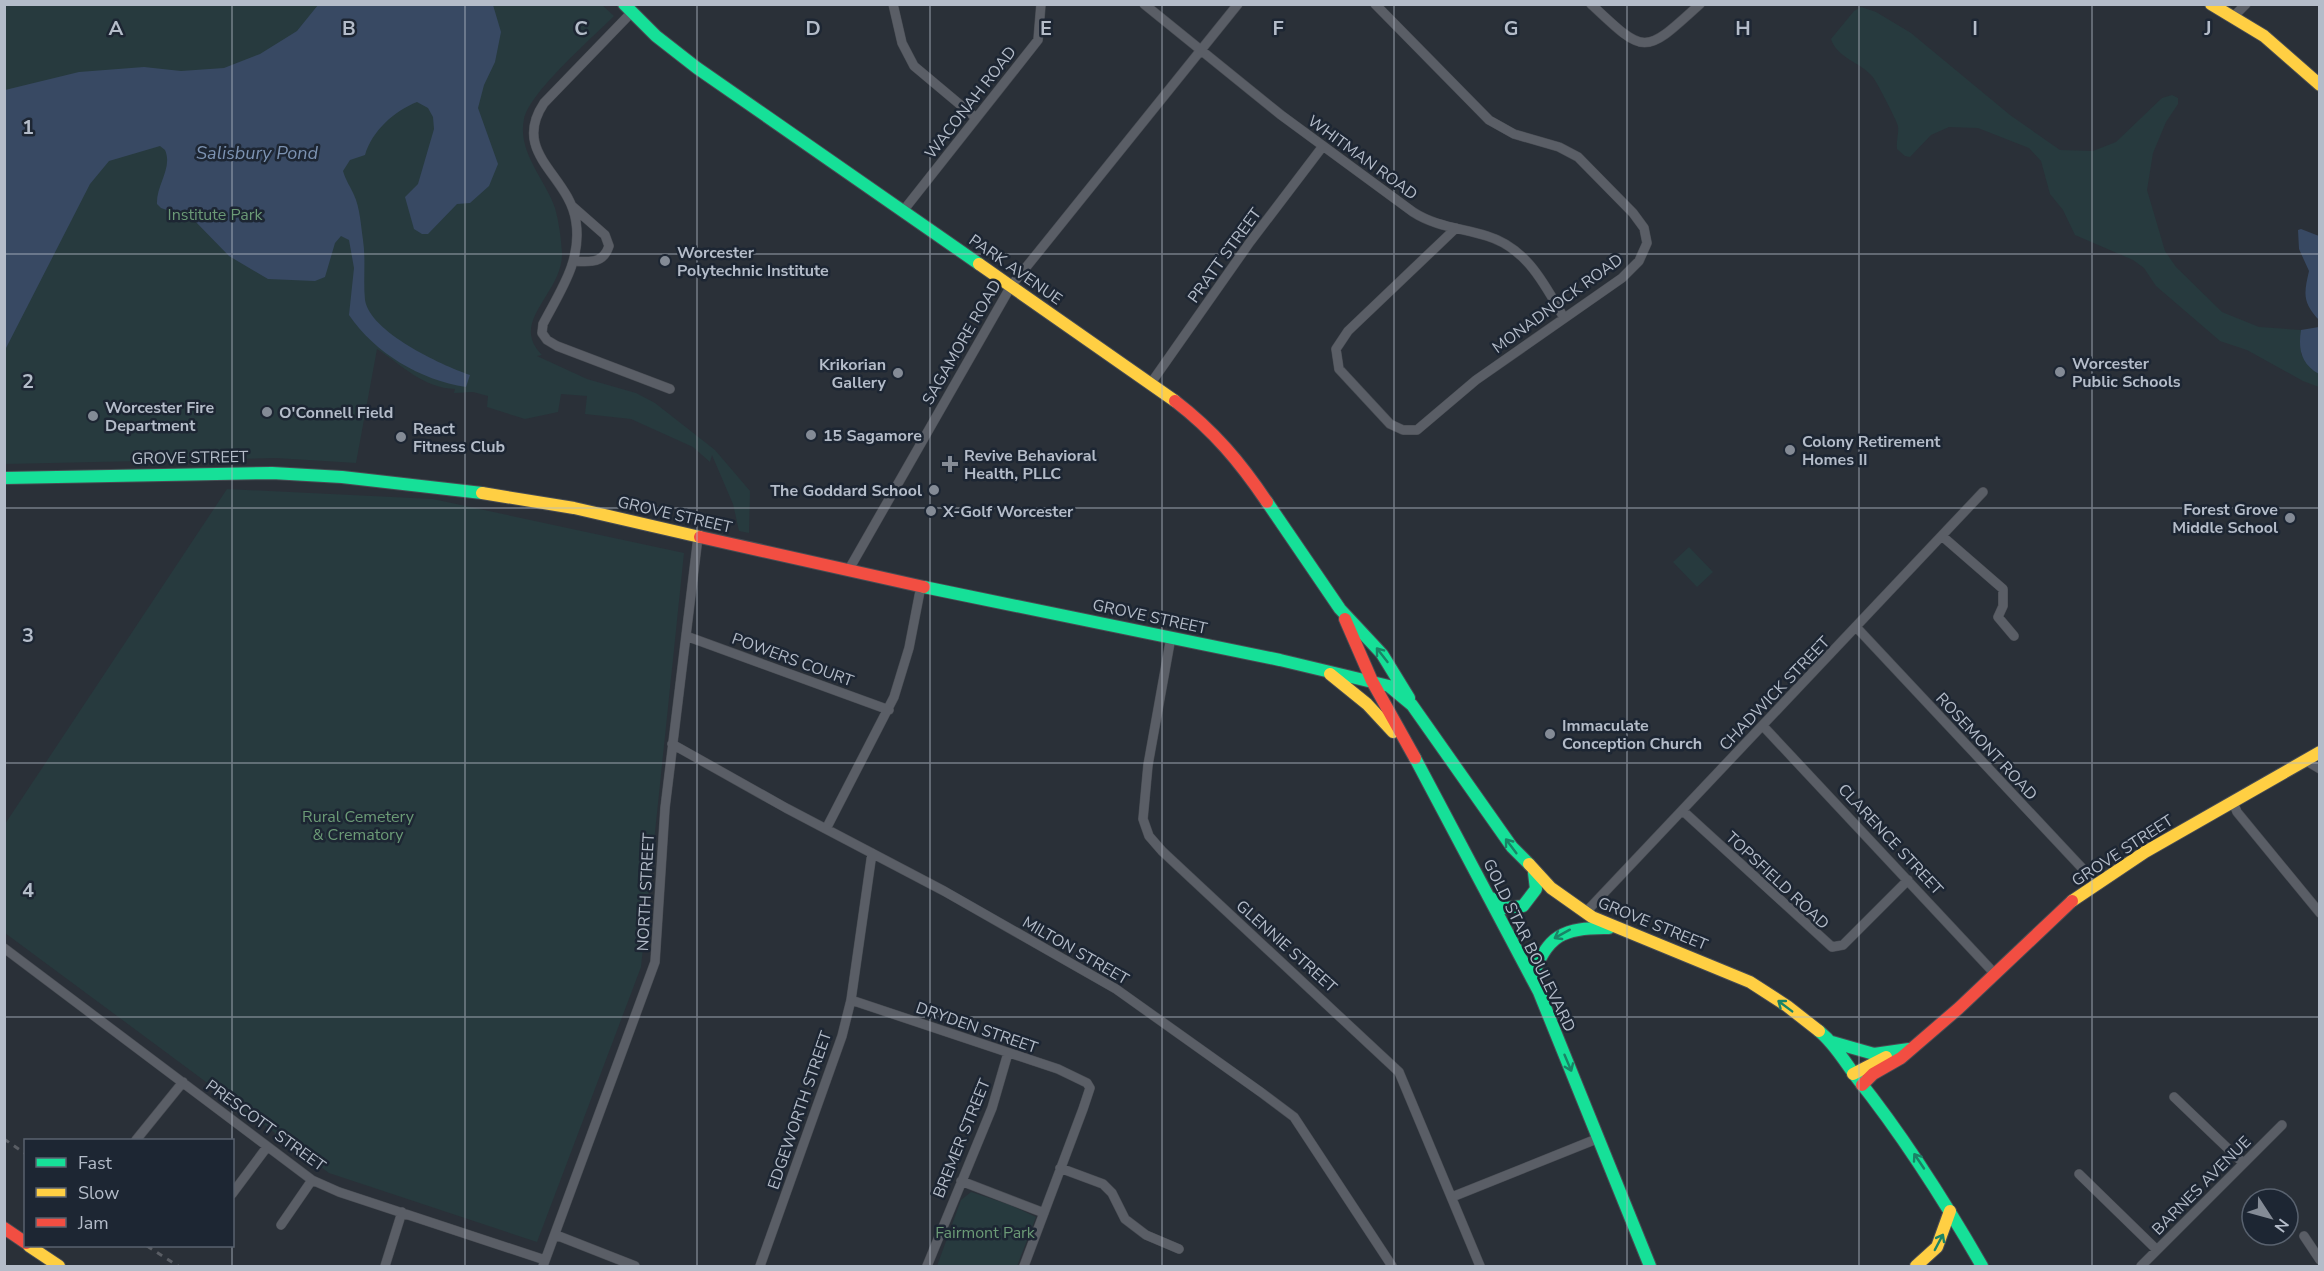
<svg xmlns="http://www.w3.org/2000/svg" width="2324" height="1271" viewBox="0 0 2324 1271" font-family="'Nunito Sans',sans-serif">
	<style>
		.green { fill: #273a3e }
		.water { fill: #384963 }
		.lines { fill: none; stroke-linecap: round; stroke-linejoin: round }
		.street-casing { stroke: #484c53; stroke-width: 10 }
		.fast-casing { stroke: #484c53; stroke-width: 14 }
		.slow-casing { stroke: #484c53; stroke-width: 14 }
		.jam-casing { stroke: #484c53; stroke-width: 14 }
		.street { stroke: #5a5e66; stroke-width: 9 }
		.fast { stroke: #16e098; stroke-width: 12 }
		.slow { stroke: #ffcf43; stroke-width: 12 }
		.jam { stroke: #f24e42; stroke-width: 12 }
		.rail { stroke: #595d64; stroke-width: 3; stroke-dasharray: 6 6; stroke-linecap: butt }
		.oneway { stroke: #1a8366 }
		.grid { fill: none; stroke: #b4bcc9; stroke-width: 1.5; stroke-opacity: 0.55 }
		.poi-dot { fill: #848b96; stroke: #1d2633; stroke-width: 2 }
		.labels { text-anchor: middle; stroke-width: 5; stroke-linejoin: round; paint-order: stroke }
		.street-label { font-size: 16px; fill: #b4bcc9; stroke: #1d2633 }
		.park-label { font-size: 16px; fill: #6b9a76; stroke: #1d2633 }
		.poi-label { font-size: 16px; font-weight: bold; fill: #b4bcc9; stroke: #1d2633; text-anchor: start }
		.water-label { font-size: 18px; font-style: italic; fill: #7c92b1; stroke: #1d2633 }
		.grid-label { font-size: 20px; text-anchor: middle; font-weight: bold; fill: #b4bcc9; stroke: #1d2633; stroke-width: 5; stroke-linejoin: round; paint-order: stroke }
	</style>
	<rect width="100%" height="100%" fill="#2a3038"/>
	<!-- green -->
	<path class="green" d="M4,5H602L614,16C592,38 530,92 524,119C517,152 545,179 555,208C559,222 561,238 562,253C563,294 508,321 542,355L537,356L587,379L636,393L655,403L715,450L750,491L749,533L739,531L733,504L712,455L710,462L693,447L631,419L585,414L587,396L561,394L558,412L525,419L487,407L488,396L473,392L454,393L455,389C423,388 402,365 377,349L356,463L276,458L5,464Z
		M1861,7L1876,12L1911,33L2010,115L2060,150L2093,151L2116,142L2162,98L2172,95L2178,98V104L2166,122L2153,153L2147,190L2165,251L2176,267L2222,312L2259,327L2301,330V354L2319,374V387L2303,381L2247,350L2220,341L2156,286L2144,268L2133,260L2075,235L2063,210L2050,194L2041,161L2029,148L1978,128L1949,127L1931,135L1910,157L1905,156L1897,149C1896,141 1899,133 1898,126C1897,121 1876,80 1872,76C1860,62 1837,58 1831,39L1854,11Z
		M227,489L433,499L684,553L641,967L537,1242L329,1173L5,933V824Z
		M1689,547L1713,572L1697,587L1673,562Z
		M971,1192L1010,1205L1036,1217L1017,1266H937L961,1200Z"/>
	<!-- water -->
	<path class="water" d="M318,5H493L501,32L495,62L484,85L478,108L498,164L489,186L470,203L457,204L428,234H422L414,229L405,197L418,184L434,129L433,117L428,108L417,102C394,111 372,131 365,155L350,160L343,171C346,181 350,186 354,195C360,208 361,226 363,240C366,260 363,280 365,300C370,332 441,365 470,375L466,387C420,380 375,353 349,315L354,268L349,240L341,236L335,243L325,277L315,281L268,279L229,256L193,219L161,208L157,204C156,185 173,168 165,150L160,146L109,161L90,184L5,350V90L79,72L144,67L181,71L224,68L260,54L297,31Z
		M2301,229L2319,236V320C2302,302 2304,293 2309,271L2299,249L2298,230Z
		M2319,327V374C2301,364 2298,349 2301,330Z"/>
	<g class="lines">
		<defs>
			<path id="street" d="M893,4L902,43L914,66L976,118
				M1144,4L1281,115L1413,212C1436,227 1462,228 1487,236C1527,248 1545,285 1564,318
				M1375,4L1489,120L1514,134L1559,147L1578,157L1633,213L1644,228L1647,243L1639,261L1622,278L1476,380L1417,430H1403L1390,424L1339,369L1336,349L1348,331L1456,228
				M1591,4C1646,56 1644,55 1700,4
				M631,13L544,103C510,154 570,175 576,222C582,261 560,291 543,324L542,333L547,340L557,346L670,389
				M2234,16L2246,4
				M572,206L605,235L609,246C603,264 590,262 574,261
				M903,211L1038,40L1041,4
				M1151,383L1250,242L1323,146
				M1942,536L2003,589V606L1998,617L2014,636
				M848,571L1011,286L1238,4
				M1857,628L2097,884
				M686,636L889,710
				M1171,637L1148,765L1143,819L1149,836L1162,851L1399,1072L1480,1266
				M1763,726L1995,974
				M672,744L786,808L944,891L1116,989L1262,1093L1294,1117L1392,1266
				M2305,760L2320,769
				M2233,802L2237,812L2320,913
				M1683,811L1832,947L1843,945L1908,880
				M826,829L894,697L909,648L921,586
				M1585,913L1983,492
				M4,948L312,1180L339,1192L545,1260
				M851,1000L1058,1069L1087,1083L1090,1088L1083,1109L1024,1266
				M2174,1097L2243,1163
				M136,1140L183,1082
				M1060,1168L1103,1184L1112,1193L1125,1219L1146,1235L1179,1249
				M2079,1174L2157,1250
				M961,1181L1044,1213
				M232,1194L267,1147
				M1452,1197L1599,1138
				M281,1225L312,1180
				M556,1235L635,1266
				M2304,1236L2320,1260
				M385,1266L402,1212
				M543,1266L655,962L665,808L698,537
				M760,1266L842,1036L851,1000L872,853
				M927,1266L992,1108L1008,1053
				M2141,1266L2282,1125"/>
			<path id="fast" d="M624,4L656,36L697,68L979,264
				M4,478L272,473L342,477L482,493
				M1267,502L1340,609L1382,654L1409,698
				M924,587L1280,660L1389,686L1412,705L1512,847L1529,864
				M1415,758L1539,992L1650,1266
				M1491,898L1505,908L1523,906L1536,889L1534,873
				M1532,979C1546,935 1564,927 1609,928
				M1819,1031C1835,1044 1844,1061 1857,1078C1904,1137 1944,1200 1982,1266
				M1832,1042L1874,1054L1909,1049"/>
			<path id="slow" d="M2211,4L2264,36L2320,85
				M979,264L1175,401
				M482,493L574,508L700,537
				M1330,674L1367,704L1393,732
				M1529,864L1551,888L1592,917L1750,982L1787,1006L1819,1031
				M2072,901L2145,852L2320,752
				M1853,1074L1886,1057
				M29,1246L59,1266
				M1916,1266L1937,1247L1950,1211"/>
			<path id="jam" d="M1175,401C1214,431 1240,462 1267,502
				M700,537L924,587
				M1345,619L1372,681L1415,758
				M1862,1085L1873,1074L1901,1058L1959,1008L2072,901
				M4,1228L26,1243"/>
		</defs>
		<!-- street casing -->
		<use href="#street" class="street-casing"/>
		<!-- fast casing -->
		<use href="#fast" class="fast-casing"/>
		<!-- slow casing -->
		<use href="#slow" class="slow-casing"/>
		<!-- jam casing -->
		<use href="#jam" class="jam-casing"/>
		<!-- street -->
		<use href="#street" class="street"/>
		<!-- fast -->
		<use href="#fast" class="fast"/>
		<!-- slow -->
		<use href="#slow" class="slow"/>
		<!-- jam -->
		<use href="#jam" class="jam"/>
		<!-- rail -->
		<path class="rail" d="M4,1139L26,1154
			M147,1246L178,1266"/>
	</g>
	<!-- one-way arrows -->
	<defs><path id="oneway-shaft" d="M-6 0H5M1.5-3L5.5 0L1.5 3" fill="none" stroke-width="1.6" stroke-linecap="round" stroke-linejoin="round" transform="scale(1.5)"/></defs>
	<g class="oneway">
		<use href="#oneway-shaft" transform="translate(1382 655) rotate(-128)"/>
		<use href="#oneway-shaft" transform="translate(1511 846) rotate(-127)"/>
		<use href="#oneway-shaft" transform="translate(1562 934) rotate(151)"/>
		<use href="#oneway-shaft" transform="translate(1785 1006) rotate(-143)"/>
		<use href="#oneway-shaft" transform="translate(1568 1063) rotate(67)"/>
		<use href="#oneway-shaft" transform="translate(1919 1161) rotate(-124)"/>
		<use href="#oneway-shaft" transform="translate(1939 1242) rotate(-62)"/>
	</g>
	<!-- grid -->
	<path class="grid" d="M232,4V1140M465,4V1266M697,4V1266M930,4V1266M1162,4V1266M1394,4V1266M1627,4V1266M1859,4V1266M2092,4V1266M4,254H2320M4,508H2320M4,763H2320M4,1017H2320M232,1246V1266"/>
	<!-- markers -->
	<g class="poi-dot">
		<circle cx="665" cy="261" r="6"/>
		<circle cx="2060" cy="372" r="6"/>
		<circle cx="898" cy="373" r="6"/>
		<circle cx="267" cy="412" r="6"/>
		<circle cx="93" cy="416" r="6"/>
		<circle cx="811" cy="435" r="6"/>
		<circle cx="401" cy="437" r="6"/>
		<circle cx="1790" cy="450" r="6"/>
		<path d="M947 455h6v6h6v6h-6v6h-6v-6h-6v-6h6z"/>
		<circle cx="934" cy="490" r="6"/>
		<circle cx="931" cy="511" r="6"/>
		<circle cx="2290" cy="518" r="6"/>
		<circle cx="1550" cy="734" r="6"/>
	</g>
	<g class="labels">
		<!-- street labels -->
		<g class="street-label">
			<text transform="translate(970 102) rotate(-52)" y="6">WACONAH ROAD</text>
			<text transform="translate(1363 157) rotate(36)" y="6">WHITMAN ROAD</text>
			<text transform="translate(1224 255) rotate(-54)" y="6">PRATT STREET</text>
			<text transform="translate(1016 269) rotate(35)" y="6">PARK AVENUE</text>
			<text transform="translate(1557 303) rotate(-36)" y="6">MONADNOCK ROAD</text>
			<text transform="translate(961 342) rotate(-60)" y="6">SAGAMORE ROAD</text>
			<text transform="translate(190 457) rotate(-1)" y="6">GROVE STREET</text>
			<text transform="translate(675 514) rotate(13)" y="6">GROVE STREET</text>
			<text transform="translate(1150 616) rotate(12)" y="6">GROVE STREET</text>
			<text transform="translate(793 659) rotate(20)" y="6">POWERS COURT</text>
			<text transform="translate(1774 693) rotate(-46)" y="6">CHADWICK STREET</text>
			<text transform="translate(1987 746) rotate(47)" y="6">ROSEMONT ROAD</text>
			<text transform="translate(1891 839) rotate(47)" y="6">CLARENCE STREET</text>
			<text transform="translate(2122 850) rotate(-33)" y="6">GROVE STREET</text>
			<text transform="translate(1778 880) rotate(43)" y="6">TOPSFIELD ROAD</text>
			<text transform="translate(645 892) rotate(-87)" y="6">NORTH STREET</text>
			<text transform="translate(1653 923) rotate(22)" y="6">GROVE STREET</text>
			<text transform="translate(1530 945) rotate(64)" y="6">GOLD STAR BOULEVARD</text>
			<text transform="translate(1287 946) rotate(42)" y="6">GLENNIE STREET</text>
			<text transform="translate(1076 950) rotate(30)" y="6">MILTON STREET</text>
			<text transform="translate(977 1027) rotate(19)" y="6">DRYDEN STREET</text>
			<text transform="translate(799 1110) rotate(-71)" y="6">EDGEWORTH STREET</text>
			<text transform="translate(266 1125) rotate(36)" y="6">PRESCOTT STREET</text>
			<text transform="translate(961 1138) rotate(-68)" y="6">BREMER STREET</text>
			<text transform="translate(2201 1185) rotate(-45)" y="6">BARNES AVENUE</text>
		</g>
		<!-- park labels -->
		<g class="park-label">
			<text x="215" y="220">Institute Park</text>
			<text x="358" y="822">Rural Cemetery<tspan x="358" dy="18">&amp; Crematory</tspan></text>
			<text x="985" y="1238">Fairmont Park</text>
		</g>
		<!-- poi labels -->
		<g class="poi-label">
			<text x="677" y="258">Worcester<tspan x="677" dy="18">Polytechnic Institute</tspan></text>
			<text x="2072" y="369">Worcester<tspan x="2072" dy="18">Public Schools</tspan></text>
			<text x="886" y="370" text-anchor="end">Krikorian<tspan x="886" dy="18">Gallery</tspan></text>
			<text x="105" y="413">Worcester Fire<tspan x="105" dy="18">Department</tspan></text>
			<text x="279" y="418">O'Connell Field</text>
			<text x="413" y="434">React<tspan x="413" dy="18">Fitness Club</tspan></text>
			<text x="823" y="441">15 Sagamore</text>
			<text x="1802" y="447">Colony Retirement<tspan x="1802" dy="18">Homes II</tspan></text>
			<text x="964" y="461">Revive Behavioral<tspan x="964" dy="18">Health, PLLC</tspan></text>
			<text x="922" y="496" text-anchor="end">The Goddard School</text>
			<text x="2278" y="515" text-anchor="end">Forest Grove<tspan x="2278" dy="18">Middle School</tspan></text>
			<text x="943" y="517">X-Golf Worcester</text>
			<text x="1562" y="731">Immaculate<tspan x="1562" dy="18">Conception Church</tspan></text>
		</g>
		<!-- water labels -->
		<g class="water-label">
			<text x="257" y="159">Salisbury Pond</text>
		</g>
	</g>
	<g class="grid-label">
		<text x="116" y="35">A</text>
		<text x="349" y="35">B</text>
		<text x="581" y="35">C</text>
		<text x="813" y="35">D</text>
		<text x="1046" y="35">E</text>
		<text x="1278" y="35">F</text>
		<text x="1511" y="35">G</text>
		<text x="1743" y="35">H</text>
		<text x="1975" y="35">I</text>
		<text x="2208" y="35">J</text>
		<text x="28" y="134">1</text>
		<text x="28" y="388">2</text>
		<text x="28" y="642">3</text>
		<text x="28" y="897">4</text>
	</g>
	<!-- border -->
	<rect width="2324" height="1271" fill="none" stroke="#b4bcc9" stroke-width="12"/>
	<!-- legend -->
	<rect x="24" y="1139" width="210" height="108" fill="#1d2633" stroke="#59626f" stroke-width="1.5"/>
	<rect x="36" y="1158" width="30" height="9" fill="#16e098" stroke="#59626f" stroke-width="1.5"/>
	<text x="78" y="1169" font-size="18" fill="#b4bcc9">Fast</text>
	<rect x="36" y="1188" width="30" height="9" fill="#ffcf43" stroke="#59626f" stroke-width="1.5"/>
	<text x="78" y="1199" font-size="18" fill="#b4bcc9">Slow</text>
	<rect x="36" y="1218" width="30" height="9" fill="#f24e42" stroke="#59626f" stroke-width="1.5"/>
	<text x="78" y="1229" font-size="18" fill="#b4bcc9">Jam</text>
	<!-- north arrow -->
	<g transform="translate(2270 1217) rotate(126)"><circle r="28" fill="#1d2633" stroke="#59626f" stroke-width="1.5"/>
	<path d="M0-4.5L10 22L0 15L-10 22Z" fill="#848b96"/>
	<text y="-9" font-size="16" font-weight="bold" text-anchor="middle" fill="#b4bcc9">N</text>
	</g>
</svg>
